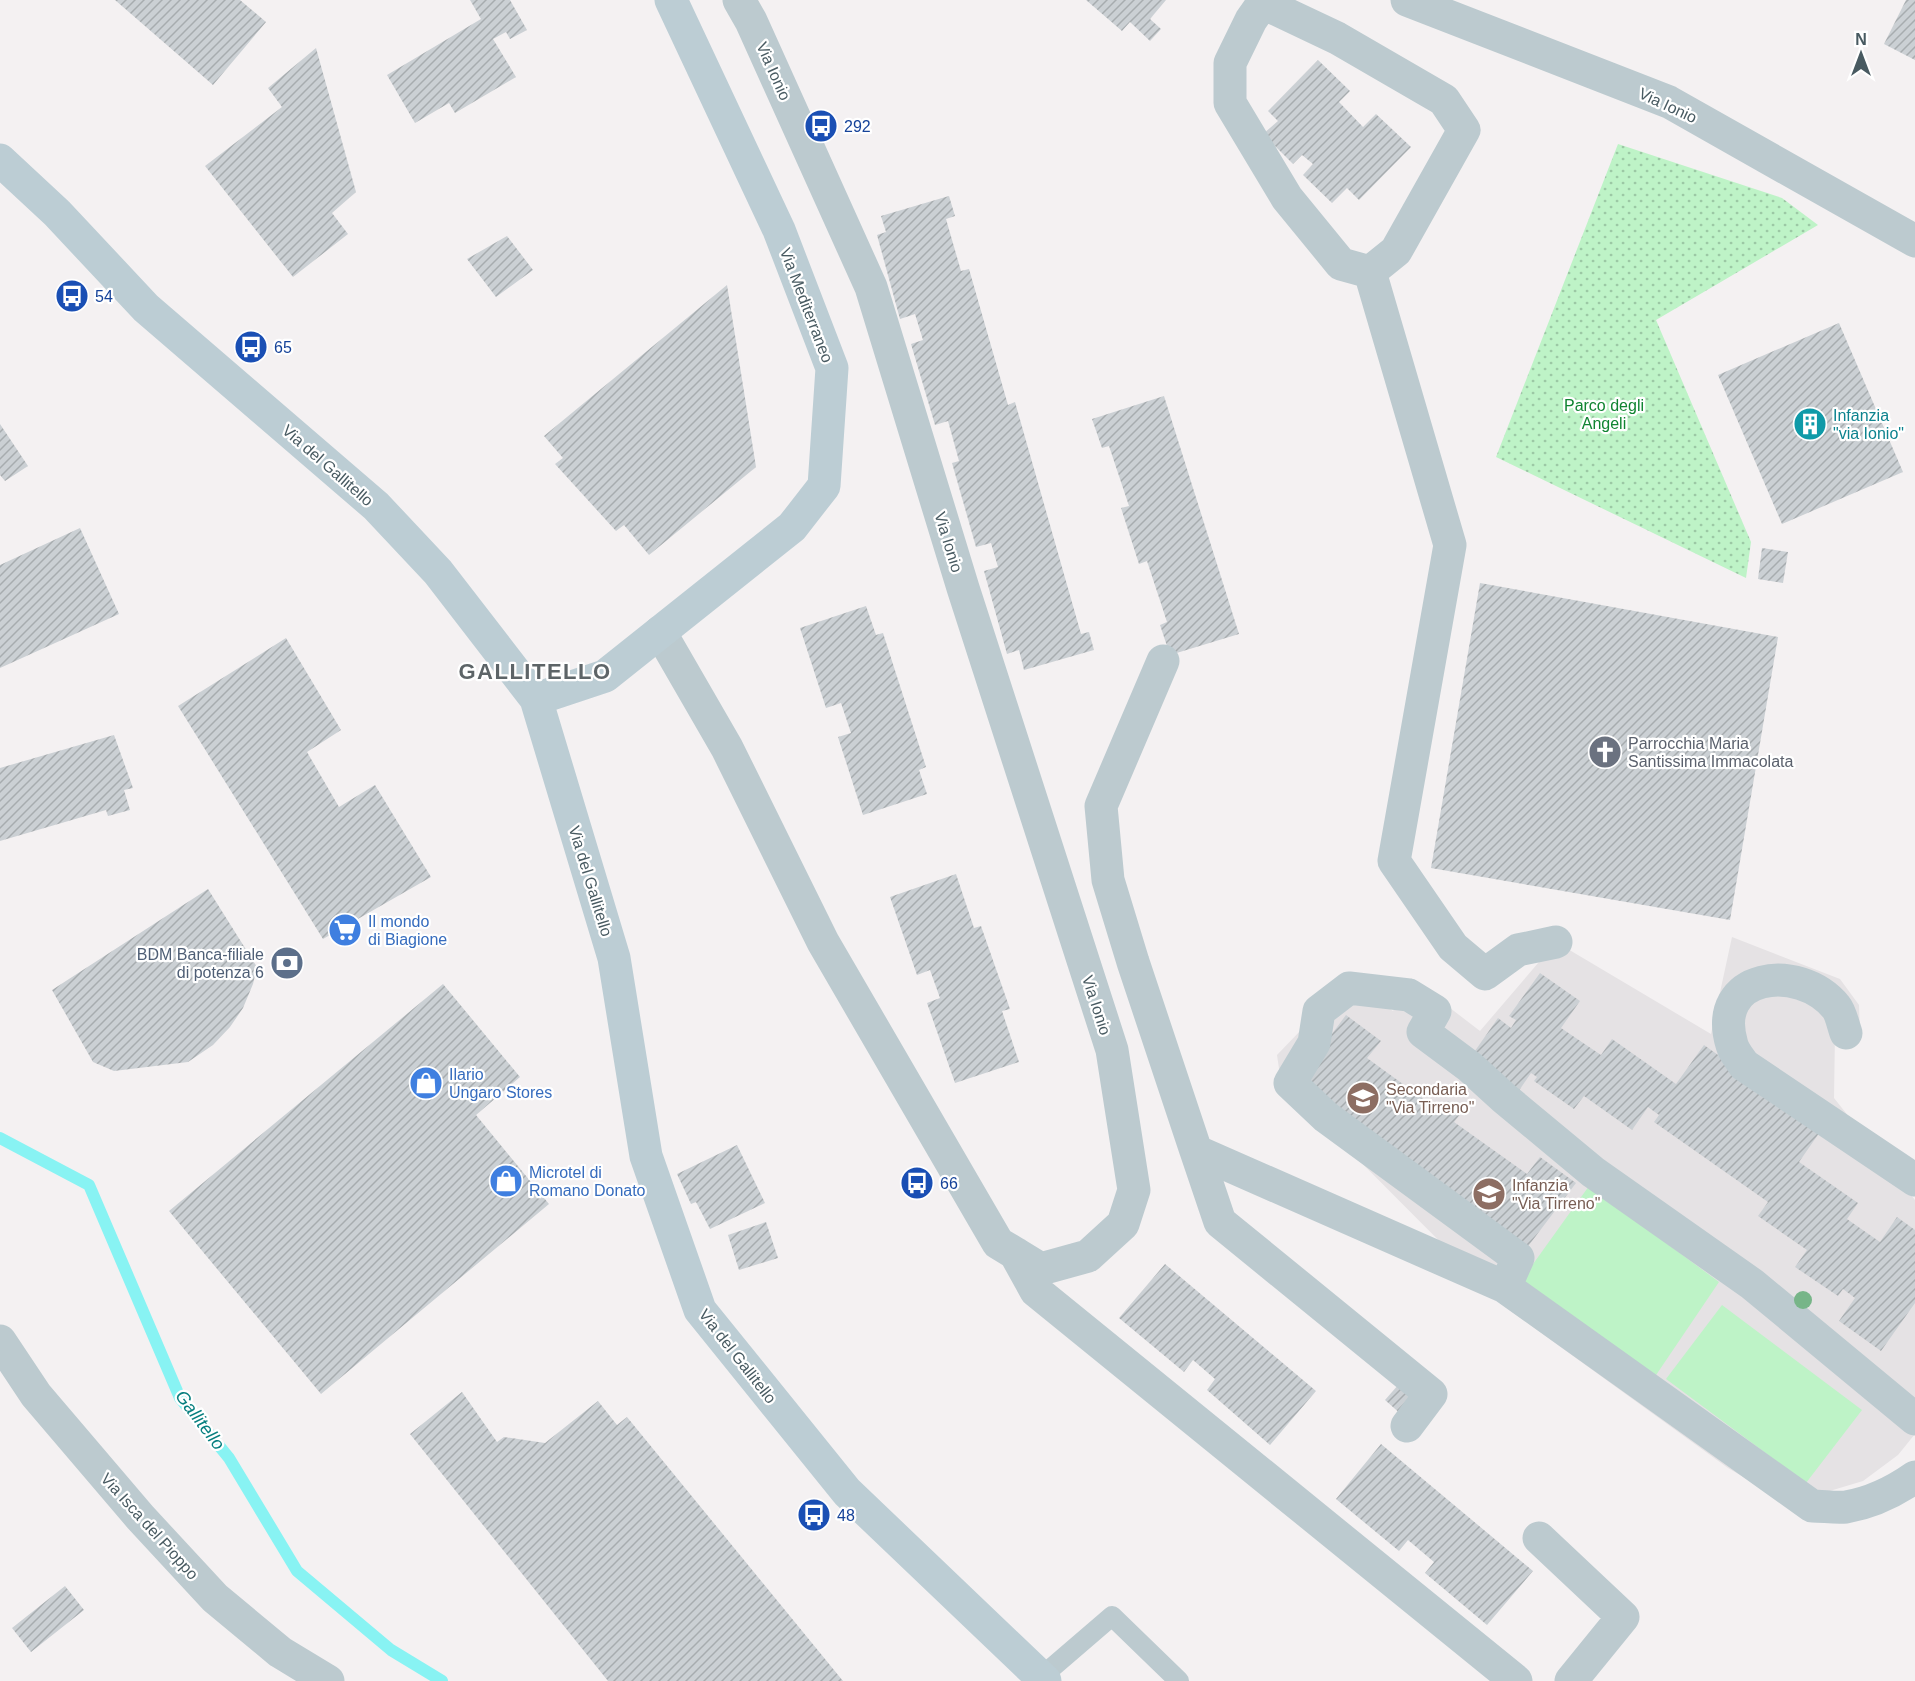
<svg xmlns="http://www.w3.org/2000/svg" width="1915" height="1681" viewBox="0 0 1915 1681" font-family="Helvetica,sans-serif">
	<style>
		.education { fill: #e5e2e4 }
		.park { fill: url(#park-dots) }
		.pitch { fill: #bef3c7 }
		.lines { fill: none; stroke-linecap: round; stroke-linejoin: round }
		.stream { stroke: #88f3f3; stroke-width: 12 }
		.building { fill: url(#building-hatch) }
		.lane { stroke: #bccacf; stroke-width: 20 }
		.street { stroke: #bccacf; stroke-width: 33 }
		.secondary { stroke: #bccdd4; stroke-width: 33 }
		.tree { fill: #77b588 }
		.labels { text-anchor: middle; stroke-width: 4.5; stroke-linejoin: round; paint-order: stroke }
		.street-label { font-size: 16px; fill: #485a61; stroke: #fff }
		.transit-label { font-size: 16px; fill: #164399; stroke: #fff; text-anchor: start }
		.park-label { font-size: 16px; fill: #108431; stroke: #fff }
		.culture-label { font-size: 16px; fill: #0d838f; stroke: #fff; text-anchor: start }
		.worship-label { font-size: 16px; fill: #5b616d; stroke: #fff; text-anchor: start }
		.shop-label { font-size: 16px; fill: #366cbe; stroke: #fff; text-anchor: start }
		.service-label { font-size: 16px; fill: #4e5e75; stroke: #fff; text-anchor: end }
		.education-label { font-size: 16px; fill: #785e54; stroke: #fff; text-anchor: start }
		.water-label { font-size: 18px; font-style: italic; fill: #077f7f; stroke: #fff }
		.district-label { font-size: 22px; font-weight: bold; letter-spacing: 1.5px; fill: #5d6467; stroke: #fff }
	</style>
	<defs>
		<pattern id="park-dots" width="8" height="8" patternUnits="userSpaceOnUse" patternTransform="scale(1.5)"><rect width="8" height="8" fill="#bef3c7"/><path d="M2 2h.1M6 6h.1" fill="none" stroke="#9cc8a5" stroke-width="1.8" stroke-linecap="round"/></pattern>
		<pattern id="building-hatch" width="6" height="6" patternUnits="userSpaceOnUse" patternTransform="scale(1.5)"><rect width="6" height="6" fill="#cbd0d4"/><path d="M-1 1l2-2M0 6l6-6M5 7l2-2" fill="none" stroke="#a7acaf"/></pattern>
	</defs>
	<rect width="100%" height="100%" fill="#f4f1f2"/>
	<!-- education -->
	<path class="education" d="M1732,937L1840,979L1859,1005L1860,1033H1835L1834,1098L1915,1200V1434L1898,1455L1863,1481L1813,1496L1769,1492L1728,1468L1504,1306L1281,1082L1277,1055L1350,979L1393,1011L1411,978L1480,1031L1556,942L1711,1034Z"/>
	<!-- park -->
	<path class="park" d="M1618,144L1782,198L1818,225L1656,320L1751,542L1746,578L1496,457Z"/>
	<!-- pitch -->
	<path class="pitch" d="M1589,1186L1719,1282L1652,1381L1518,1285Z
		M1722,1305L1862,1410L1806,1483L1666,1379Z"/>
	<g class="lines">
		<!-- stream -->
		<path class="stream" d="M0,1138L89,1185L180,1398L229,1458L297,1571L391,1650L442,1681"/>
	</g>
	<!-- building -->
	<path class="building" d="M115,0H240L266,22L213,85Z
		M470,0H510L527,30L510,39L506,32L493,39L516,77L455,113L449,103L415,123L387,75L481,19Z
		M1086,0H1166L1150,19L1161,29L1150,41L1130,22L1122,31Z
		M1906,0H1915V60L1884,44Z
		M316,48L356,192L332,213L348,234L293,277L205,166L282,107L268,88Z
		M1318,60L1350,91L1339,102L1363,127L1376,114L1411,147L1359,200L1347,188L1332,203L1303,175L1313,164L1302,155L1293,164L1263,134L1278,121L1268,111Z
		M949,196L955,216L946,219L961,271L969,269L1008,405L1015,402L1081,634L1089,632L1094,650L1024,670L1019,650L1007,654L984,571L998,567L991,543L976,547L952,463L959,461L948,421L935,425L911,344L923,340L915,314L900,319L877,235L886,232L881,216Z
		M507,236L533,270L496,297L467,259Z
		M727,285L756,467L649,555L624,525L616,531L555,464L563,458L544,436Z
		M1839,323L1903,472L1782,524L1718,375Z
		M1164,396L1239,634L1170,655L1160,625L1167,622L1147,561L1139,564L1121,508L1129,506L1109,446L1102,448L1092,419Z
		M0,424L28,466L5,481L0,475Z
		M80,528L119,614L0,668V565Z
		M1762,548L1788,552L1783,583L1758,579Z
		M1480,583L1778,637L1730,920L1431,868Z
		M866,606L876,635L883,633L926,767L919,770L927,794L863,815L838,737L851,733L841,703L826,708L800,628Z
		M286,638L341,730L307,752L339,807L375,785L431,877L323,939L178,706Z
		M114,735L133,788L124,790L130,810L108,816L106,810L0,841V768Z
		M956,874L974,928L981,926L1010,1009L1002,1011L1019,1062L955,1083L927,1003L940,998L930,970L917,975L890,897Z
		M208,889L257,967L253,984L243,1008L230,1027L213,1045L188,1062L114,1071L93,1062L52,990Z
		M1540,973L1580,1001L1561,1028L1601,1055L1612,1039L1676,1084L1704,1045L1822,1129L1799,1162L1858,1203L1847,1219L1880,1242L1897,1217L1915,1230V1303L1881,1351L1839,1321L1855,1298L1843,1289L1838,1296L1795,1267L1807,1250L1758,1216L1768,1202L1654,1122L1659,1115L1648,1107L1632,1130L1584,1096L1574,1109L1534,1081L1537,1077L1531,1073L1518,1092L1470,1058L1498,1018L1511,1028L1516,1020L1509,1016Z
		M443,984L520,1077L476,1115L549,1204L321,1394L169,1211Z
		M1346,1015L1381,1041L1367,1058L1440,1111L1448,1101L1462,1112L1454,1122L1527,1174L1540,1157L1576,1183L1526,1249L1296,1082Z
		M737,1145L765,1203L710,1229L696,1202L691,1204L677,1174Z
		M766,1222L778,1258L739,1270L728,1235Z
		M1165,1264L1316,1391L1270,1445L1207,1390L1215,1379L1193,1360L1184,1372L1119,1318Z
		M1399,1384L1417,1400L1403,1416L1385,1400Z
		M462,1392L497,1442L504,1437L545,1443L598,1401L617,1425L627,1417L843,1681H608L410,1434Z
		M1381,1444L1533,1571L1487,1625L1425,1573L1434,1562L1408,1540L1399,1551L1336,1499Z
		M65,1586L84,1610L31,1652L12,1628Z"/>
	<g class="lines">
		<!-- lane -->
		<path class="lane" d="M1041,1677L1112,1616L1179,1681"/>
		<!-- street -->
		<path class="street" d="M1407,0L1669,102L1915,241
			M1263,3L1337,38L1444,100L1464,130L1396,251L1370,272L1341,264L1287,198L1230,103V63L1251,20L1265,0
			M1370,272L1450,545L1394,861L1453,947L1485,974L1518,950L1556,942
			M660,632L727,748L823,942L998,1243L1041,1269L1088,1256L1123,1224L1134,1190L1112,1050L963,588L871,287L751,21L739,0
			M1163,661L1101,806L1108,880L1133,962L1196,1151
			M1846,1033C1843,1025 1841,1013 1836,1007C1799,962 1710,973 1732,1045C1734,1052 1740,1059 1744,1065L1915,1180
			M1015,1253L1036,1291L1516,1681
			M1505,1287L1812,1506C1823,1506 1835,1508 1846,1507C1870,1503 1895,1491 1915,1477
			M0,1341L36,1395L140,1517L215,1598L280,1652L328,1681
			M1407,1426L1431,1394L1220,1222L1196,1151L1505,1287L1518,1258L1326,1117L1290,1083L1314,1043L1319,1011L1349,988L1409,995L1435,1011L1423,1032L1470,1067L1504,1098L1593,1172L1752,1284L1915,1419
			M1539,1538L1623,1617L1571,1681"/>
		<!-- secondary -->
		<path class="secondary" d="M0,160L57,213L146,308L376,506L438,572L536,699L614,958L646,1156L700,1310L847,1492L1045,1681
			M536,699L605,676L792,527L824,486L832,368L779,230L671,0"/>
	</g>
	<!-- trees -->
	<circle class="tree" cx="1803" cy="1300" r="9"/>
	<!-- icons -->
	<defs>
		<symbol id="bus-disc" viewBox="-11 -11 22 22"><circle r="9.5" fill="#1a4fb4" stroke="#fff"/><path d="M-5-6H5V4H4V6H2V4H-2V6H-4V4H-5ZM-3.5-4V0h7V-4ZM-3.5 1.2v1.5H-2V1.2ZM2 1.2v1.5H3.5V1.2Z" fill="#fff"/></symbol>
		<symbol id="building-disc" viewBox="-11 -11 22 22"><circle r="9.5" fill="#0f9aa8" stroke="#fff"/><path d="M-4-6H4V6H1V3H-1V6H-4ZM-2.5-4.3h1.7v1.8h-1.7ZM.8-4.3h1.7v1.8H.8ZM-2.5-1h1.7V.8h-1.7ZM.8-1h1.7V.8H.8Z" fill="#fff"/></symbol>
		<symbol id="church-disc" viewBox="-11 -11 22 22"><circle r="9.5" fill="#6b7280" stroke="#fff"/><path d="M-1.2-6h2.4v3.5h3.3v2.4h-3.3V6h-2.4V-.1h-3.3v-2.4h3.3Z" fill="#fff"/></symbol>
		<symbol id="supermarket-disc" viewBox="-11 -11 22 22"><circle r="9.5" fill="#3f7fe0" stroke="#fff"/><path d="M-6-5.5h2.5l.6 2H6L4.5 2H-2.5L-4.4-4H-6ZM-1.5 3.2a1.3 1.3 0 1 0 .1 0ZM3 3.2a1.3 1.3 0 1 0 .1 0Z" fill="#fff"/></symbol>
		<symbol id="bank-disc" viewBox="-11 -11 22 22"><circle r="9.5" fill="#5c6f8a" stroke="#fff"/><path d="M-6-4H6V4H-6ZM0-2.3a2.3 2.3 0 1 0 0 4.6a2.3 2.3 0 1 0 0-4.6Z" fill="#fff"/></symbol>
		<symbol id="shop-disc" viewBox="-11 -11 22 22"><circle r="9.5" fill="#3f7fe0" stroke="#fff"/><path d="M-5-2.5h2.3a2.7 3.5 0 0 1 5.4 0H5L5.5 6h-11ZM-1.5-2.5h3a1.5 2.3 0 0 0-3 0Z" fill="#fff"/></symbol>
		<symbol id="school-disc" viewBox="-11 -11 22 22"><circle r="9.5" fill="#8d6e63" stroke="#fff"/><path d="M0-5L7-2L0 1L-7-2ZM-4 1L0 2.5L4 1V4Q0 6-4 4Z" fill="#fff"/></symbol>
	</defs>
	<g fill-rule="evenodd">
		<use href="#bus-disc" x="802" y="107" width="38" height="38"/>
		<use href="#bus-disc" x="53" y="277" width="38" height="38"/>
		<use href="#bus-disc" x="232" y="328" width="38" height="38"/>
		<use href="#building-disc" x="1791" y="405" width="38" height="38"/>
		<use href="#church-disc" x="1586" y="733" width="38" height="38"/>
		<use href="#supermarket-disc" x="326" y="911" width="38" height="38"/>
		<use href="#bank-disc" x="268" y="944" width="38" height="38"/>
		<use href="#shop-disc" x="407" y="1064" width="38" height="38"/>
		<use href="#school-disc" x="1344" y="1079" width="38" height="38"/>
		<use href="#shop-disc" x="487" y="1162" width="38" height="38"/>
		<use href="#bus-disc" x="898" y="1164" width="38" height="38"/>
		<use href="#school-disc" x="1470" y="1175" width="38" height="38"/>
		<use href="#bus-disc" x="795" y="1496" width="38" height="38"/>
	</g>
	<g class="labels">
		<!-- street labels -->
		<g class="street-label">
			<text transform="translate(774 71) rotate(66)" y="6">Via Ionio</text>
			<text transform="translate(1668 105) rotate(25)" y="6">Via Ionio</text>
			<text transform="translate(807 305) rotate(69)" y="6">Via Mediterraneo</text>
			<text transform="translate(328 465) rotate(41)" y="6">Via del Gallitello</text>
			<text transform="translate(949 542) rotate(73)" y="6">Via Ionio</text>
			<text transform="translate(591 881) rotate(73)" y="6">Via del Gallitello</text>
			<text transform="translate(1097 1005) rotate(72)" y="6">Via Ionio</text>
			<text transform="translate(738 1356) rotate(52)" y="6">Via del Gallitello</text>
			<text transform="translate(150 1526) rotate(48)" y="6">Via Isca del Pioppo</text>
		</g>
		<!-- transit labels -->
		<g class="transit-label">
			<text x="844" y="132">292</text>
			<text x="95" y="302">54</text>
			<text x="274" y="353">65</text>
			<text x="940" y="1189">66</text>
			<text x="837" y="1521">48</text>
		</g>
		<!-- park labels -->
		<g class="park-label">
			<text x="1604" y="411">Parco degli<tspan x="1604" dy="18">Angeli</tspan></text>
		</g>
		<!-- culture labels -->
		<g class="culture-label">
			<text x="1833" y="421">Infanzia<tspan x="1833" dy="18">"via Ionio"</tspan></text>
		</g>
		<!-- worship labels -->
		<g class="worship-label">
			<text x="1628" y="749">Parrocchia Maria<tspan x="1628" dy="18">Santissima Immacolata</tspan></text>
		</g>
		<!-- shop labels -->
		<g class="shop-label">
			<text x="368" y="927">Il mondo<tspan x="368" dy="18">di Biagione</tspan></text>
			<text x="449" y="1080">Ilario<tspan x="449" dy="18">Ungaro Stores</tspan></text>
			<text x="529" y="1178">Microtel di<tspan x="529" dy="18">Romano Donato</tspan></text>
		</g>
		<!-- service labels -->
		<g class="service-label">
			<text x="264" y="960">BDM Banca-filiale<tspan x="264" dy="18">di potenza 6</tspan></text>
		</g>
		<!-- education labels -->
		<g class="education-label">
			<text x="1386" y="1095">Secondaria<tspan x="1386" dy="18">"Via Tirreno"</tspan></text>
			<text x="1512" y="1191">Infanzia<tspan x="1512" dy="18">"Via Tirreno"</tspan></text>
		</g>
		<!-- water labels -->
		<g class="water-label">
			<text transform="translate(200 1420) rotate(53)" y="6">Gallitello</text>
		</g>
		<!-- district labels -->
		<g class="district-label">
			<text x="535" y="679">GALLITELLO</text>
		</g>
	</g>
	<!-- north arrow -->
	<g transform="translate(1861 54)" stroke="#ffffff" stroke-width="4.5" paint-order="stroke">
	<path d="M0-4.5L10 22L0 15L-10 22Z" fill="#485a61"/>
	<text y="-9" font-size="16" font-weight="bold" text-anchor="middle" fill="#485a61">N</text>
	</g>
</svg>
